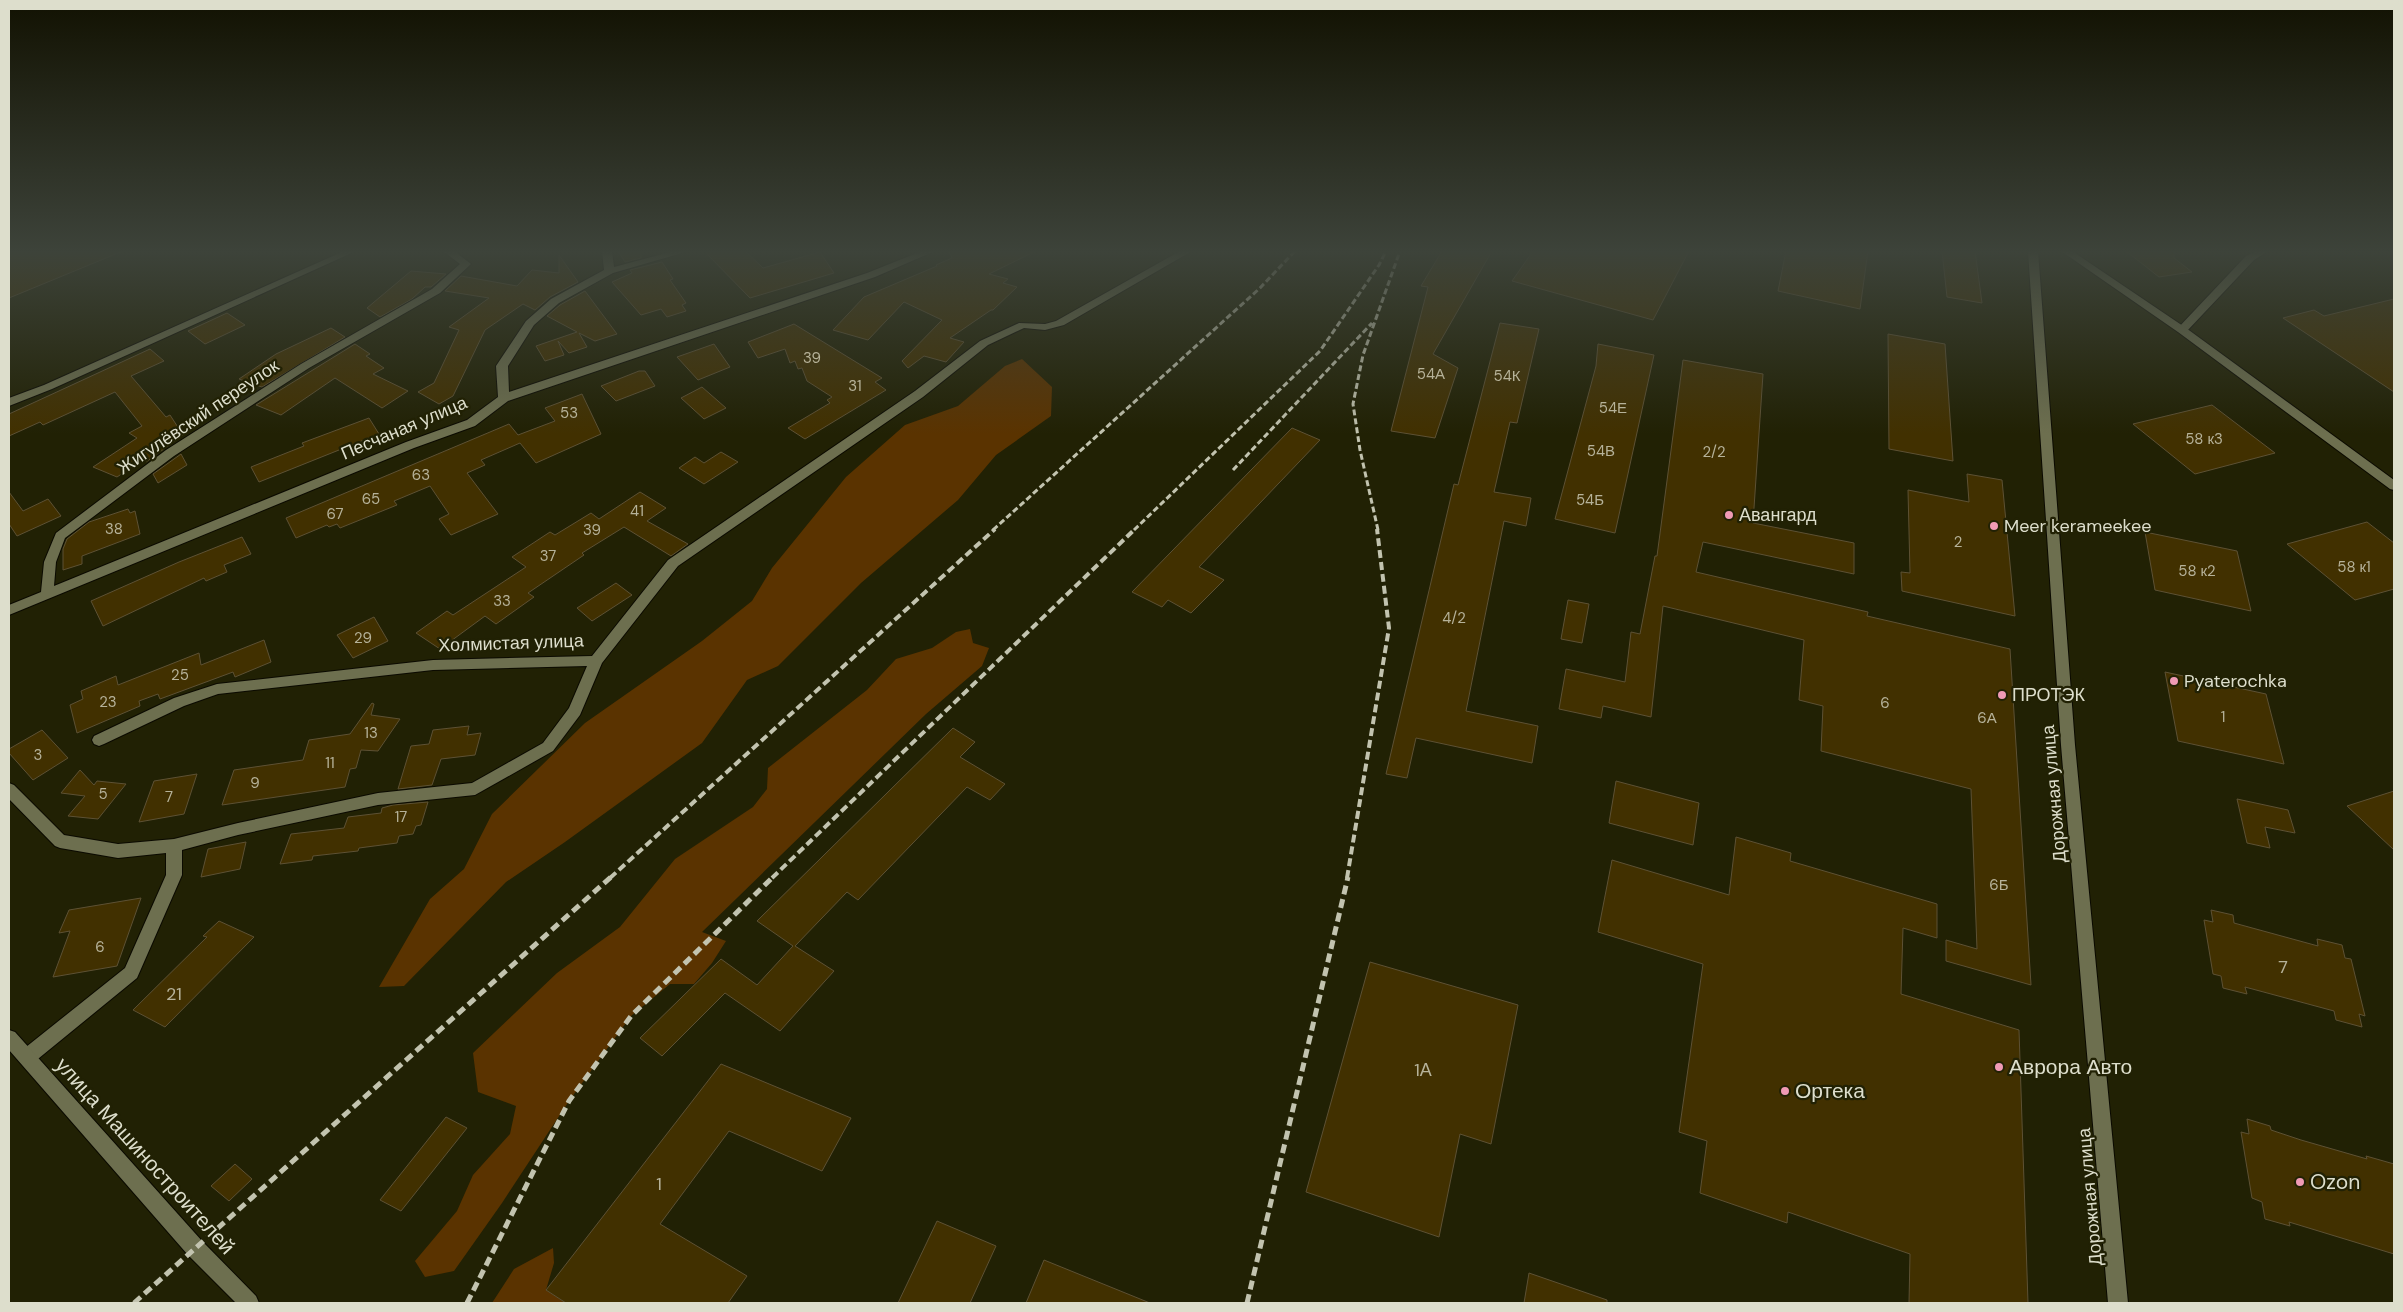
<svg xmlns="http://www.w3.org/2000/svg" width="2403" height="1312" viewBox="0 0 2403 1312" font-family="'DM Sans',sans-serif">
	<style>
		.green { fill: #5a3300 }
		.building { fill: #413000; stroke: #5d5134 }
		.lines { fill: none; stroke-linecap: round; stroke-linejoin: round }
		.minor-casing { stroke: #0b0a00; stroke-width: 2 }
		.tertiary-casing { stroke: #0b0a00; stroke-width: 2 }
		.minor { fill: #6d6f4f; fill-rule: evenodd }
		.tertiary { fill: #6d6f4f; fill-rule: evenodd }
		.rail-far2 { stroke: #c2c3af; stroke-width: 3; stroke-dasharray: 6 3; stroke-linecap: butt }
		.rail-far1 { stroke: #c2c3af; stroke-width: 4; stroke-dasharray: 8 4; stroke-linecap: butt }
		.rail { stroke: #c2c3af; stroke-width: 5; stroke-dasharray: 9 5; stroke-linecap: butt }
		.poi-dot { fill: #f09ab5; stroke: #212104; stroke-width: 2 }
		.labels { text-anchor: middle; stroke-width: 4.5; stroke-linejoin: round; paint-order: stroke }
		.number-label { font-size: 15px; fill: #b6b299 }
		.street-label { font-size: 18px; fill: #dddecc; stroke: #212104 }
		.poi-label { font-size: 18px; fill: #dddecc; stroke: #212104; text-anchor: start }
		.near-number-label { font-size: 18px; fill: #b6b299 }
		.near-poi-label { font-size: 21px; fill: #dddecc; stroke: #212104; text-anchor: start }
		.near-street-label { font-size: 21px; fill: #dddecc; stroke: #212104 }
	</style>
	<rect width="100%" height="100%" fill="#212104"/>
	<!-- green -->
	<path class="green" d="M1022,359L1052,387L1051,416L996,455L958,500L861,583L778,666L747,680L702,743L565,842L506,882L404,986L379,987L430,899L464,869L492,814L585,723L702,641L752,601L772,568L846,477L905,425L958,406L1005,366Z
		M970,629L973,643L989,648L982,666L926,714L702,932L726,941L712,963L694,984H670L631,1016L569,1101L502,1203L454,1271L425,1277L415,1261L457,1211L473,1175L510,1134L516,1106L478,1092L473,1053L557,973L620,927L675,859L753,807L767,789L768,768L867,690L896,659L932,648L956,632Z
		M553,1248L554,1263L546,1290L566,1303H492L514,1269Z"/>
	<!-- building -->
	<path class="building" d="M9,251H123L9,298Z
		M618,251H641V258L625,262Z
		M704,251H745L763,268L820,252L834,273L750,298Z
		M949,251H1036L989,274L1008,279L1003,283L1017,287L993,310H991L950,338L964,342L946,362L924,356L908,368L902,361L942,320L904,302L868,340L833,330L864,297L937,266L936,265L952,258Z
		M1442,251H1492L1433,354L1458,368L1435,438L1391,431L1428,287L1421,286Z
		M1533,251H1689L1653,320L1512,281Z
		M1786,251H1868L1860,309L1778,291Z
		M1942,251H1975L1982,303L1947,297Z
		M2126,251H2174V258L2192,272L2159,277Z
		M559,255L578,282L550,297L535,310L523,304L485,330L453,396L439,404L418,392L434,383L459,330L449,327L489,298L445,291L461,276L517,286L532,270L559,273Z
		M662,262L673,279L670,280L686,303L682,305L686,311L667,317L661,309L641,315L612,282L632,273L630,270Z
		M411,271L446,274L431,287H425L412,299L380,317L367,308Z
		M585,291L617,334L595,341L579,333L587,347L569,353L558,341L564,355L545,361L536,346L577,332L547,316L560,305Z
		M2394,299V392L2283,318L2314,310L2324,316Z
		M227,313L245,325L205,344L188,331Z
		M1500,323L1539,329L1517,423L1510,422L1494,492L1531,498L1526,526L1504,521L1466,711L1538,726L1532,763L1416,738L1407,778L1386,774L1454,484L1458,485Z
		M794,324L882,378L875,382L886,390L805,439L788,428L830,403L827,400L832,397L807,381L802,368L798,369L795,361L790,363L785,349L758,358L748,342Z
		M331,328L345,337L262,387L239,379L276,354Z
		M1888,334L1945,344L1953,461L1889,449Z
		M355,344L370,354L366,356L384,368L373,374L408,391L382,408L335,378L281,415L256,405Z
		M714,344L730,367L698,380L677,357Z
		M1598,344L1654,355L1615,533L1555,519L1596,366Z
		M150,349L164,361L131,376L166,417L170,415L183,435L146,462L144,459L117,477L93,467L137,438L129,433L142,426L115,392L43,425L40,422L9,436V414Z
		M1683,360L1763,374L1753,523L1854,543V574L1703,542L1696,572L1868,612L1867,616L2010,649L2031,985L1946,961V940L1977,949L1971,789L1821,751L1823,706L1799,700L1804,640L1663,606L1651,717L1603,706L1601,718L1559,709L1566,669L1625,682L1631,632L1640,634L1655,556H1657Z
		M639,371H645L655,386L616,401L601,386Z
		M702,387L726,408L704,419L681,398Z
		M582,394L601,434L536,463L520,443L481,460L485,465L467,473L498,514L451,535L439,519L449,514L430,486L394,501L397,505L340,528L337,524L329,527L327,525L296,538L286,518L509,424L518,435L555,421L545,408Z
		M2212,405L2275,453L2195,474L2133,424Z
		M369,418L379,434L259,482L251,467L304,446L302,443Z
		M1292,428L1320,440L1199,567L1224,580L1191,613L1168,600L1162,607L1132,592Z
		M721,452L738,462L704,484L679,468L695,457L704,463Z
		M181,454L187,465L158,483L153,474Z
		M1967,474L2002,480L2015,616L1902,591L1901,572L1910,573L1908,490L1969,502Z
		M9,492L23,511L48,499L61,516L17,536L9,524Z
		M640,492L666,508L647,521L688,544L671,556L624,527L582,553L584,555L528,593L534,597L496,624L485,616L440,649L416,633L447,611L453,615L526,567L512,557L550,532L555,535L591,513L599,519Z
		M128,509L130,513L135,511L140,534L82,556V564L63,570V549L67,539L89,522Z
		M2367,522L2394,543V589L2355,600L2287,544Z
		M2145,532L2237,551L2251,611L2155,590Z
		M242,537L251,554L224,565L227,572L206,581L204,578L103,626L91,601L179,562Z
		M616,583L632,595L592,621L577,608Z
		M1568,600L1589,604L1582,643L1561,639Z
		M374,617L388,641L353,658L337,635Z
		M264,640L271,662L235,677L233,672L160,699L158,694L139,701L140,706L77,733L70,705L83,699L81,691L116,676L118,685L199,653L201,665Z
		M2165,672L2266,694L2284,764L2178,741Z
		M372,703L374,704L371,715L400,719L378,751L361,750L356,768L350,769L345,787L222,805L234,770L303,760L309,740L350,734Z
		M469,726L467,735L481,733L475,755L441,759L432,785L398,789L411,746L429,744L433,730Z
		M953,728L975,742L960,757L1005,784L990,800L967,787L858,900L847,892L795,946L834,971L780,1031L725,993L662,1056L640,1038L721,959L757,985L793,946L757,921Z
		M42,730L68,758L33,780L9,753V749Z
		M80,770L94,785L97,781L126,784L98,819L68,816L85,796L61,793Z
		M197,774L184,814L139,822L154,781Z
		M1616,781L1699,803L1693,845L1609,823Z
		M2394,791V850L2347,806Z
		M2237,799L2288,810L2295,833L2265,827L2270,848L2247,843Z
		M428,802L421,825L416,826L413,834L399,836L397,843L359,848L358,851L313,856L312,860L280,864L291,834L344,828L348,817L381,813L382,808L393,805Z
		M1736,837L1791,853L1790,861L1937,904V938L1903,928L1901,994L2019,1030L2028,1303H1909L1910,1254L1788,1212L1787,1223L1700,1193L1707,1141L1679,1132L1703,964L1598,932L1612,860L1729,895Z
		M246,842L240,869L201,877L208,849Z
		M141,898L117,966L53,977L70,931L59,933L69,910Z
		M2211,910L2233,915L2234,923L2318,946L2317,939L2342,945L2345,958L2351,959L2365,1016L2359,1014L2362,1027L2336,1020L2334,1011L2245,987L2247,994L2223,988L2221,976L2213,974L2204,920L2213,922Z
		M219,921L254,937L165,1027L133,1010L207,937L203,936Z
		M1370,962L1518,1005L1491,1144L1460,1134L1439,1237L1306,1192Z
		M721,1064L851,1118L822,1171L729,1131L660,1224L747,1276L728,1303H566L546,1290Z
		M446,1117L467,1128L401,1211L380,1200Z
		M2247,1119L2270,1126L2271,1130L2301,1140L2367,1159L2366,1156L2394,1164V1254L2289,1222L2290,1226L2265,1219L2262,1202L2252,1198L2241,1132L2249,1134Z
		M235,1164L252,1179L229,1201L211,1186Z
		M937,1221L996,1246L970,1303H898Z
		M1044,1260L1150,1303H1026Z
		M1529,1273L1607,1300V1303H1524Z"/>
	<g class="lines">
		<defs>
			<path id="minor" d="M344,251H356L52,389L9,406V398L44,385Z
				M443,251H454L471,264L440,293L309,368L174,456L65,538L56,562L54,586L406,442L467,420L498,397L496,366L526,321L551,299L604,270L602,251H612L614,267L674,251H689L613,273L559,303L534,325L508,366L509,392L867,273L922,251H935L875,277L508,401L475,426L414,448L9,615V605L41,592L44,562L56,533L166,450L301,364L432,289L460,264Z
				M1180,251H1192L1064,325L1045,330L1024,328L988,345L923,397L678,566L602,663L580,715L553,751L475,795L378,805L238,835L182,850V875L137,978L33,1063L27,1065L21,1063L18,1057L21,1051L125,968L166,875V853L118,858L60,848L55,846L9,799V783L14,785L64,835L118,844L174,839L238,823L378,793L472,783L543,743L569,708L587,666L433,670L218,694L184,706L104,744L99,746L94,744L92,740L94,736L174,698L217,684L433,660L592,656L668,560L915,391L980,341L1019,323L1045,324L1056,321Z
				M2256,251H2268L2254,260L2186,332H2178V328L2246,256Z"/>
			<path id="tertiary" d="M2028,251H2038L2075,745L2128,1303H2108L2061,745Z
				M2061,251H2072L2186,328L2394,480V490L2390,489L2178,332Z
				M9,1030L15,1032L202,1241L256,1296L259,1303H236L188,1255L9,1050Z"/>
		</defs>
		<!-- minor casing -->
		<use href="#minor" class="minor-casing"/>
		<!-- tertiary casing -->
		<use href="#tertiary" class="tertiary-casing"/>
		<!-- minor -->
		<use href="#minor" class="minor"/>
		<!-- tertiary -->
		<use href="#tertiary" class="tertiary"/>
		<!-- rail-far2 -->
		<path class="rail-far2" d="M1233,470L1372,323
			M993,530L1260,288L1295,251
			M1134,530L1320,351L1379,265L1386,251
			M1378,530L1360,450L1353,404L1363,355L1400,251"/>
		<!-- rail-far1 -->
		<path class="rail-far1" d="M610,878L995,529
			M772,878L1135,529
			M1347,878L1389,628L1377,529"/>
		<!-- rail -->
		<path class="rail" d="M134,1303L611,877
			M467,1303L569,1101L631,1016L773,877
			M1247,1303L1348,877"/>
	</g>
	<!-- sky -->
	<linearGradient id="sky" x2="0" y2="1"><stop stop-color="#121202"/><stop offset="0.58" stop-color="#3d433a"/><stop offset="1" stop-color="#3d433a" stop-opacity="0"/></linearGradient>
	<rect width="2403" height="434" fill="url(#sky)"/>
	<!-- markers -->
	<g class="poi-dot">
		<circle cx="1729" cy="515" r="5"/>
		<circle cx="1994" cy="526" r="5"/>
		<circle cx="2174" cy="681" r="5"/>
		<circle cx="2002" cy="695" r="5"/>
		<circle cx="1999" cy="1067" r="5"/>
		<circle cx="1785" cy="1091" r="5"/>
		<circle cx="2300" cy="1182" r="5"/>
	</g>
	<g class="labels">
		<!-- number labels -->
		<g class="number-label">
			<text x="812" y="363">39</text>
			<text x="1431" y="379">54А</text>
			<text x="1507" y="381">54К</text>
			<text x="855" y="391">31</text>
			<text x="1613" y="413">54Е</text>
			<text x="569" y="418">53</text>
			<text x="2204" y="444">58 к3</text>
			<text x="1601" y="456">54В</text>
			<text x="1714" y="457">2/2</text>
			<text x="421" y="480">63</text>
			<text x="371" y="504">65</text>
			<text x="1590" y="505">54Б</text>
			<text x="637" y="516">41</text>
			<text x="335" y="519">67</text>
			<text x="114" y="534">38</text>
			<text x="592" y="535">39</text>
			<text x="1958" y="547">2</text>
			<text x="548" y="561">37</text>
			<text x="2354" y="572">58 к1</text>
			<text x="2197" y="576">58 к2</text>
			<text x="502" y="606">33</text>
			<text x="1454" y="623">4/2</text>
			<text x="363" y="643">29</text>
			<text x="180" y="680">25</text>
			<text x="108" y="707">23</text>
			<text x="1885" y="708">6</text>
			<text x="2223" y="722">1</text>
			<text x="1987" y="723">6А</text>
			<text x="371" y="738">13</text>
			<text x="38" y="760">3</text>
			<text x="330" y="768">11</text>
			<text x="255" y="788">9</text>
			<text x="103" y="799">5</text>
			<text x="169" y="802">7</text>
			<text x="401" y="822">17</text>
			<text x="1999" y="890">6Б</text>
			<text x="100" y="952">6</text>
		</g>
		<!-- street labels -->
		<g class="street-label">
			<text transform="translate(198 417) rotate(-34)" y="6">Жигулёвский переулок</text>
			<text transform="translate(404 428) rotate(-23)" y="6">Песчаная улица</text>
			<text transform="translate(511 643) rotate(-2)" y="6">Холмистая улица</text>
			<text transform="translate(2054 794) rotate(-95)" y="6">Дорожная улица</text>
			<text transform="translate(2090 1197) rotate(-95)" y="6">Дорожная улица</text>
		</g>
		<!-- poi labels -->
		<g class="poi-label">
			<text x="1739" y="521">Авангард</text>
			<text x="2004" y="532">Meer kerameekee</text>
			<text x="2184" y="687">Pyaterochka</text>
			<text x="2012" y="701">ПРОТЭК</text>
		</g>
		<!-- near-number labels -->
		<g class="near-number-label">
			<text x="2283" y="973">7</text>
			<text x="174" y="1000">21</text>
			<text x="1423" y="1076">1А</text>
			<text x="659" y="1190">1</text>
		</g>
		<!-- near-poi labels -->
		<g class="near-poi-label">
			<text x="2009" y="1074">Аврора Авто</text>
			<text x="1795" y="1098">Ортека</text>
			<text x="2310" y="1189">Ozon</text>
		</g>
		<!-- near-street labels -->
		<g class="near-street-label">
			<text transform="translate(145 1156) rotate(48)" y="7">улица Машиностроителей</text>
		</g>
	</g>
	<!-- border -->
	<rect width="2403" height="1312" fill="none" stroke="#dddecc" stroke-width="20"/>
</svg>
